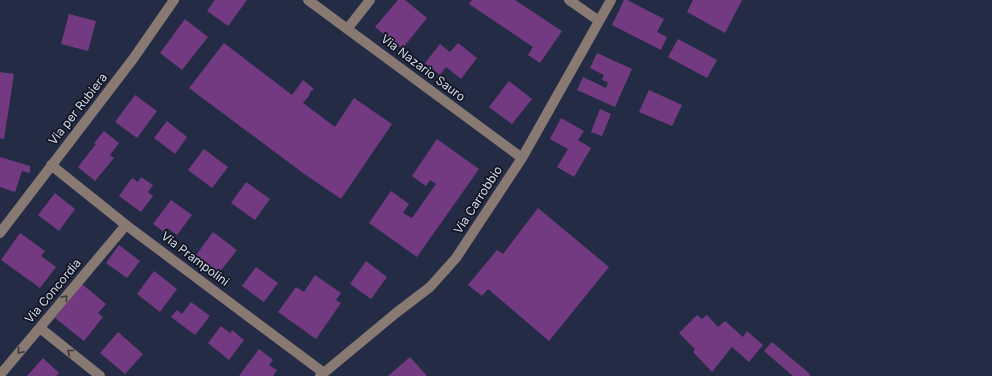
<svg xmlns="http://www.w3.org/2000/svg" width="992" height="376" viewBox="0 0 992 376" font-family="Inter,sans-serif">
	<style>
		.building { fill: #733a82 }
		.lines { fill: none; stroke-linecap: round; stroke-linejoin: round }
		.minor { stroke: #887972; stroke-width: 10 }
		.oneway { stroke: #3b383d }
		.labels { text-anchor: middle; stroke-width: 3.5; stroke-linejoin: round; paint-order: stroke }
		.street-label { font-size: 12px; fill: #d2d9e9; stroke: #111521 }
	</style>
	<rect width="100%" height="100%" fill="#242c45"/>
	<!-- building -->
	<path class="building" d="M215,0H247L228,26L207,11Z
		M398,0H405L427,18L402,49L375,27Z
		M472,0H515L562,31L540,63L528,55L533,47L469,4Z
		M624,0H627L664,19L657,32L667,37L661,50L612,25Z
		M693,0H742L725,33L687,12Z
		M69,14L96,21L88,51L61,44Z
		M185,19L208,37L182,70L160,53Z
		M678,39L717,60L707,78L668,57Z
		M224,43L292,95L303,80L314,89L310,92L309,96L303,103L335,127L354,98L392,124L341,199L303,173L189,88Z
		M458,43L477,58L461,79L446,67L440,75L425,63L440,44L450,52Z
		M597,53L632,69L615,107L577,90L583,77L606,88L608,82L602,80L604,75L590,68Z
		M0,72L14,74L4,139L0,138Z
		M509,81L532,99L512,124L489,107Z
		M649,90L682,105L672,126L639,112Z
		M135,95L157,111L137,138L115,122Z
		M600,109L611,114L602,136L591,132Z
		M561,118L584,131L578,140L591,148L574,177L557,167L568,149L550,139Z
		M167,121L187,137L175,154L154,138Z
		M104,131L119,143L110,155L114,158L95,181L78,167L96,144L94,143Z
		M437,139L479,169L417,257L369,223L391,191L409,204L403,213L412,218L436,184L430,180L426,186L412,176Z
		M204,149L228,167L212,188L188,170Z
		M0,157L30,166V173L22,171L15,192L0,187Z
		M141,177L153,185L148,192L153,196L141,212L119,196L132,178L138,182Z
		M246,182L270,199L255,220L231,203Z
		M55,193L75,209L59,231L38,215Z
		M171,200L192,215L177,235L167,228L164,232L153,224Z
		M538,208L609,267L549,341L488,289L482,296L468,285L497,250L503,254Z
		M213,232L237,250L219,273L196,255Z
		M20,233L45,251L41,256L56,267L40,288L1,260Z
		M119,245L140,261L127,278L106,263Z
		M366,261L387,277L371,299L350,284Z
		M256,267L278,283L264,302L242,286Z
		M154,271L177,289L160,312L137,294Z
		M315,275L341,293L336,300L341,303L316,339L278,312L296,287L304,292Z
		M82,284L106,304L98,313L103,317L84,341L55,318Z
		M191,302L210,316L195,335L171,317L177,310L182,314Z
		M697,315L702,319L707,315L718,327L725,321L743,337L747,331L763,345L749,362L732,347L712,372L693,352L695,349L679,333Z
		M221,326L230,333L232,330L244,340L229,360L208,343Z
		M118,332L143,354L125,374L100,353Z
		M772,342L810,374L809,376H793L764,351Z
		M259,349L273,360L269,365L277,370L273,376H239Z
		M410,357L427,376H388L395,370Z
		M43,358L59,373L56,376H27Z"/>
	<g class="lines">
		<!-- minor -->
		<path class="minor" d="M308,0L522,158
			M569,0L599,21
			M348,28L370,0
			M51,165L126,225L324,373
			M0,233L133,59L174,0
			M40,328L100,376
			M0,375L126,225
			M320,376L396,313L430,287L456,258L522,158L611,0"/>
	</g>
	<!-- one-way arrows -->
	<defs><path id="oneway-chevron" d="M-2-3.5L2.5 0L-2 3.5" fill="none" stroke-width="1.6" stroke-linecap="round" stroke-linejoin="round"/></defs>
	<g class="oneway">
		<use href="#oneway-chevron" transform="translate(65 298) rotate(-50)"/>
		<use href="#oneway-chevron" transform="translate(20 351) rotate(130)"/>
		<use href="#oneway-chevron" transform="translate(70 352) rotate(-141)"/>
	</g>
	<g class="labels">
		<!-- street labels -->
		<g class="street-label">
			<text transform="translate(423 68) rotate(37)" y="4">Via Nazario Sauro</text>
			<text transform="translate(78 109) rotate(-52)" y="4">Via per Rubiera</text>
			<text transform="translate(478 200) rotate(-57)" y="4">Via Carrobbio</text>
			<text transform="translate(195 259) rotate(37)" y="4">Via Prampolini</text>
			<text transform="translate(53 291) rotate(-50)" y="4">Via Concordia</text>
		</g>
	</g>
</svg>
